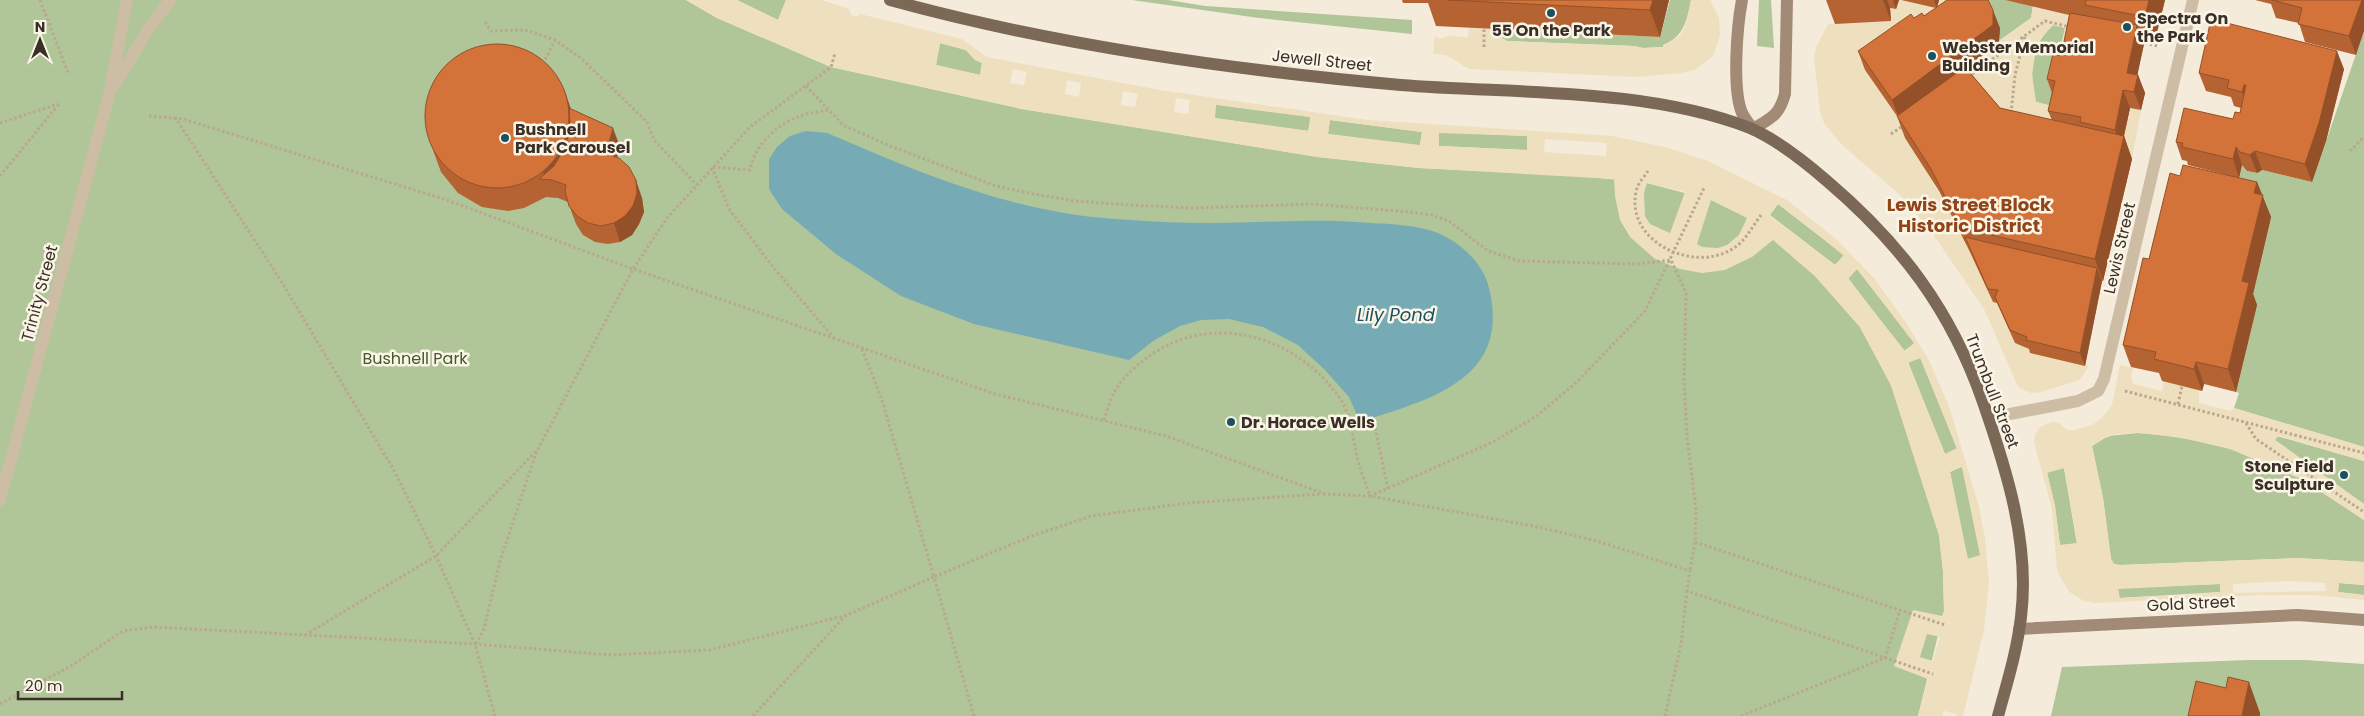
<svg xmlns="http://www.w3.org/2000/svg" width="2364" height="716" viewBox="0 0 2364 716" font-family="Poppins,sans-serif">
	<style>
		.green { fill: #b0c598 }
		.plaza { fill: #eee0bf; fill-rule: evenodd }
		.water { fill: #76aab4 }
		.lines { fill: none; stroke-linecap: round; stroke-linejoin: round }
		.path { stroke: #baa78f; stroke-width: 3; stroke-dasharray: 2.5 2.5; stroke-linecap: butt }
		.street { stroke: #cebda5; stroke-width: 12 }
		.secondary { stroke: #a28b76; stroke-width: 12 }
		.primary { stroke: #7c6856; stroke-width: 12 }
		.wall { fill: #b56332 }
		.shaded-wall { fill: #945029 }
		.building { fill: #d3733a; stroke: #945029 }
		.poi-dot { fill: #18515f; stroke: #fbf5e7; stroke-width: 2 }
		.labels { text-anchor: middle; stroke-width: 5; stroke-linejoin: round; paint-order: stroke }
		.poi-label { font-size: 16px; font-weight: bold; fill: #392f27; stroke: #fbf5e7; text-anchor: start }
		.street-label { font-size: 16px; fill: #392f27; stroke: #fbf5e7 }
		.park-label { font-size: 16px; fill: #415a28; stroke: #fbf5e7 }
		.neighbourhood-label { font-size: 18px; font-weight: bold; fill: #904417; stroke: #fbf5e7 }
		.water-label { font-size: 18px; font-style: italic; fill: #18515f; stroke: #fbf5e7 }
	</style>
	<rect width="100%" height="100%" fill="#f4ebda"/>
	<!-- green -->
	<path class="green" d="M0,0H686L717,18L831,67L1022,109L1318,157L1419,168L1571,175L1647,183L1711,200L1747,217L1815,276L1860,327L1891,385L1939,535L1943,571L1944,611L1918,716H0Z
		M737,0H786L778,20Z
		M1132,0H1168L1205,6L1412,20V34L1259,18Z
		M1670,0H1691C1687,20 1684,37 1663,45L1664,47L1643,48L1634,46L1507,41L1502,38L1501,29L1660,37Z
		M1759,0H1771L1774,48L1757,46Z
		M1981,0H2006L2033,6L2031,18L2000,40L1998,23Z
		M2053,25L2065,28L2055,72L2060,108L2036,102C2029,75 2030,45 2053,25Z
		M2364,31V447L2234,408L2239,393L2236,392L2257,305L2250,304L2235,198L2242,165L2247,171L2256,173L2262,170L2312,182Z
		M940,43L966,50L975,60L982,63L980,75L936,65Z
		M1216,104L1311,117L1308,131L1214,118Z
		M1330,120L1422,132L1420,146L1328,134Z
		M1439,132L1527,136V150L1439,146Z
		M1778,204L1844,255L1835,265L1770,215Z
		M1857,269L1915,343L1904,351L1848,278Z
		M1921,358L1957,449L1945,454L1908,362Z
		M2138,433C2194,437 2250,450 2300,478C2322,490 2343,506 2364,520V562L2298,558L2120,565L2114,564L2111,559L2103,498L2092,446L2108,436Z
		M2277,436L2364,461V504L2274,442Z
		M1962,466L1981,556L1967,559L1950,472Z
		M2064,468L2077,544L2060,545L2055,506L2047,472Z
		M2339,583L2364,585V595L2338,592Z
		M2220,584L2221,592L2119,598L2118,588Z
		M2249,660H2305L2364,664V716H2051L2062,667Z"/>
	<!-- plaza -->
	<path class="plaza" d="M686,0H737L778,20L786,0H822L849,9L851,15L856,17L860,14L962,39L987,57L1160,90L1368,120L1612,136L1665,147L1708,161L1787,200L1835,238L1875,279L1907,324L1929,360L1950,409L1979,507L1985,538L1989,583L1984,630L1963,716H1956V714L1944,711L1942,716H1918L1928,679L1894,666L1913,610L1942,616L1944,611L1943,571L1939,535L1891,385L1860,327L1815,276L1773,240L1752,257L1725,270L1702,273L1680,269L1655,259L1630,237L1620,220L1615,196L1614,179L1419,168L1318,157L1022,109L831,67L717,18ZM940,43L966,50L975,60L982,63L980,75L936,65ZM1013,69L1027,72L1024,85L1010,83ZM1067,80L1081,83L1079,97L1065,94ZM1123,91L1138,94L1135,107L1121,105ZM1176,98L1190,100L1188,114L1174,112ZM1216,105L1310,117L1309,131L1215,118ZM1330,120L1422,132L1420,145L1328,134ZM1439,133L1527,136V150L1439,146ZM1545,139L1607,143L1606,156L1544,152ZM1647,183L1685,192L1670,233L1650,224L1645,216L1644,193ZM1711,200L1747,218L1739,235L1727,245L1718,248L1702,247L1697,244ZM1778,204L1810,228L1844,256L1835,265L1770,215ZM1857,269L1914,343L1905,351L1848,279ZM1920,358L1957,448L1945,454L1908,363ZM1962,467L1980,555L1968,559L1950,472ZM1927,634L1940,637L1933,661L1920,657Z
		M1691,0H1710L1719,18L1720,35L1713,56L1695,70L1682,73L1637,77L1469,69L1446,55L1433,54L1435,36L1439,39L1448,36L1468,37L1469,28L1501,29L1502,38L1507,41L1634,46L1643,48L1663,47V45L1672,41L1680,35L1686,24Z
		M1899,0L1937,8L1939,0H1981L1959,71L2031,18L2033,6L2097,22L2055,72L2065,28L2053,25L2037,43L2032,74L2036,102L2060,108L2121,148L2130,108L2141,110L2132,159L1917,155L1959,228L1993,302L2003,304L2015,343L2031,350V353L2089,366L2080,380L2041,392L2031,393L2018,387L1984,309L1928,227L1900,195L1841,144L1824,123L1820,112L1814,58L1816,47L1828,24L1891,21L1890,8L1896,9Z
		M2120,365L2133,368L2131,377L2134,384L2162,391L2164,382L2199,390V403L2231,411L2234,408L2364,447V461L2280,436L2274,439L2364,504V520L2301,479L2230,449L2178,437L2138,433L2117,434L2102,439L2092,446L2103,498L2111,559L2114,564L2120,565L2298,558L2364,562V585L2339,583L2338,592L2364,595V600L2313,595H2261L2095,603L2084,601L2069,592L2057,571L2052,509L2034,442L2035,435L2040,427L2052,422L2059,423L2067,430H2074L2092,425L2101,419L2112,405ZM2064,468L2077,543L2060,545L2055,506L2047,473ZM2290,581L2325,583L2326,591L2233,593V584ZM2220,584V592L2187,595L2120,598L2118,589Z"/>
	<!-- water -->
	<path class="water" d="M806,131L827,133C928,176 1018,215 1130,220C1156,222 1183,223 1209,223C1263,223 1316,218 1370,223C1392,224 1417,225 1438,233C1461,243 1483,263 1489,288C1512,381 1427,400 1360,422L1349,397L1325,370L1298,345L1263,327L1229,319L1201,320L1180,326L1153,341L1129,360L974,324L901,296L836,254L782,209L769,189V159L777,147L790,136Z"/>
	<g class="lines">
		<!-- path -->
		<path class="path" d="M40,0L68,73
			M485,22L491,31L525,30L555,40L581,58L647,122L654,140L697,185
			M2140,42L2158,46
			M1484,47V29
			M543,64L556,38
			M1968,77L2045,21L2070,27
			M806,86L843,125L890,146L996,186L1034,194L1076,201L1130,205L1194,208L1312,204L1410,212L1432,215L1449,221L1488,251L1520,261L1637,264L1671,260L1686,293L1684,381L1687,437L1696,510L1695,542L1690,571
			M2011,113L2015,75L2025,36
			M149,116L183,119L447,200L633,269L995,394L1166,436L1325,494L1370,496L1538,527L1597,541L1690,571L1687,591L1933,674
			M175,117L281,281L395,472L436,556L475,644L495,716
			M0,123L58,104
			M1891,134L1903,126
			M2350,151L2364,137
			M712,167L729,209L773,267L834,338
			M713,167L750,170C754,147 775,125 798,117C807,113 818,112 828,110
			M1648,171C1645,176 1639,182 1637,188C1622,240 1693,275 1734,248C1746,240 1752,227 1761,215
			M0,176L59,104
			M862,349L881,397L934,577L1029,537L1091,516L1188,503L1322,494
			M2125,391L2364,453
			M2178,404L2182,386
			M1373,418L1388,489
			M1104,420C1107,411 1110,400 1115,391C1121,380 1132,369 1143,361C1204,311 1290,332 1336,393C1352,413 1352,437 1358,460C1361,472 1366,484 1370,496L1493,442L1535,417L1576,383L1645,311L1704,188
			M2246,423L2256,439L2364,512
			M1695,542L1945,625
			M305,635L436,556L538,449L633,269L667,218L750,127L831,67L835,53
			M476,644L484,629L500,561L537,450
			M0,704L71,666L123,631L154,627L475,644L611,655L710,650L847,615L934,577L974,716
			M753,716L846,615
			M1665,716L1681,644L1687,591
			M1741,716L1885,658L1900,610"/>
		<!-- street -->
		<path class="street" d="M114,86L147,31L170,0
			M1989,418L2078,401L2098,391L2104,379L2193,0
			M0,500L109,95L127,0"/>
		<!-- secondary -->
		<path class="secondary" d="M1742,0C1737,26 1732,89 1742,113C1745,119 1749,124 1753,129C1771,118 1779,116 1785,94L1787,0
			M2019,629L2298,615L2364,620"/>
		<!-- primary -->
		<path class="primary" d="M890,0C1053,45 1232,70 1401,85C1512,94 1645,87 1750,128C1778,140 1804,161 1827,181C1901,244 1951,310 1983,402C2007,471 2030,544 2021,617C2017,651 2007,683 1998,716"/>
	</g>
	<!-- wall -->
	<path class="wall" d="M1402,0H1669L1660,37L1436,26L1428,3H1403Z
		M1826,0H1899L1896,9L1890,8L1891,21L1835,24Z
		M1901,0H1939L1937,7L2000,28L1999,43L1966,68L2000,108L2052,120L2048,111L2052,93L2047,79L2061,56L2069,15L2005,0H2165L2154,44L2144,42V44L2137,75H2138L2145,93L2141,110L2130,108L2124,136L2132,159L2103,281H2102L2085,366L2030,353L2029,349L2015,343L1997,303L1993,302L1969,250L1939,191L1905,138L1897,116L1865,70L1858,51L1914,18L1924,16L1936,8Z
		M2255,0H2364L2356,55L2305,42L2299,23L2276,18L2271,4Z
		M2344,69L2326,141L2312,182L2262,170L2257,173L2247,171L2242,165L2239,178L2188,165L2187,161L2182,160L2176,142L2233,119L2240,113L2241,108L2234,106L2231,97L2206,91L2199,73Z
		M571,109L620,147L617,158L642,198L644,212L639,224L632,235L620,242L608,244L595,242L583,235L576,224L568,202L558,198L546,197L524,208L508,211L482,207L458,193L441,172L433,150Z
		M2180,176L2257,182L2271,217L2253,294L2257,305L2236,392L2204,384L2202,391L2162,381L2159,373L2131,367L2123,345L2149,259Z"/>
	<!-- shaded-wall -->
	<path class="shaded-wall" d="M1653,0H1669L1660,37L1650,10Z
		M1883,0H1887L1890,8L1891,21Z
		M1893,0H1899L1896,9Z
		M1934,0H1939L1937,8Z
		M2149,0H2165L2154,44L2145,17Z
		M2362,0H2364V31L2356,55L2349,36Z
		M1993,10L2000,28L1999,43L1899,118L1892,100Z
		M2137,25L2144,44L2134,91L2127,73Z
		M2337,51L2344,69L2326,141L2312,182L2305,164Z
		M2138,75L2145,93L2141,110L2134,92Z
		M2244,85L2251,103L2249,110L2242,92Z
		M564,89L572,112L576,127L552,180L546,179L543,172Z
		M2123,90L2130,108L2123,140L2124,136L2132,159L2103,281L2095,259L2121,148L2115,130Z
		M613,128L620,147L612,172L606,154Z
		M2236,147L2242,165L2239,178L2233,159Z
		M2255,151L2262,170L2257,173L2250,155Z
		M636,180L642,198L644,212L639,224L632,235L620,242L614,223Z
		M2257,182L2271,217L2253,294L2257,305L2236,392L2228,369L2242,281L2254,193Z
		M2097,268L2102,281L2085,366L2080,353Z
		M2196,362L2204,384L2202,391L2194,369Z
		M2249,682L2260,713V716H2241Z"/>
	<!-- building -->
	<path class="building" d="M1448,0H1653L1650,10Z
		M1947,0H1988L1993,10V25L1892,100L1858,51L1911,14L1914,18L1922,13L1924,16Z
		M2086,0H2149L2145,17L2085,5Z
		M2272,0H2362L2349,36L2298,24L2302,8Z
		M2070,13L2137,25L2127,73L2138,75L2134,92L2123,90L2115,130L2080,122L2081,117L2048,111L2055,81L2047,79L2053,54L2061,56Z
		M2211,19L2337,51L2319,123L2305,164L2255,151L2250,155L2240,152L2236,147L2233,159L2182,147L2183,143L2176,142L2184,108L2233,119L2235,112L2240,113L2246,85H2244L2242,92L2227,88L2229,80L2199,73Z
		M425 116a72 72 0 1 1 144 0a72 72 0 1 1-144 0Z
		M1965,67L2000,108L2124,136L2095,259L1961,228L1931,169L1897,116Z
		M569,108L613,128L606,154L619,158L629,167L636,180L637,193L633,206L625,216L614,223L601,226L588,223L577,216L569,206L565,191L566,185L552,180L539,179L554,166L566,146L570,123Z
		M2183,165L2257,182L2254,193L2263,195L2242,281L2249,283L2228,369L2196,362L2194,369L2154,359L2156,352L2123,345L2143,258L2149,259L2170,173L2180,176Z
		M1965,237L2097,268L2080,353L2026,340L2027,337L2010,330L1995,297L1998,290L1988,289Z
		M2228,677L2249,682L2242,716H2188L2196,681L2226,688Z"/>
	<!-- markers -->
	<g class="poi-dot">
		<circle cx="1551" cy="13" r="5"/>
		<circle cx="2127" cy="27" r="5"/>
		<circle cx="1932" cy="56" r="5"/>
		<circle cx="505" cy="138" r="5"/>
		<circle cx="1231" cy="422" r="5"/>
		<circle cx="2344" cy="475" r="5"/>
	</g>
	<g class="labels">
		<!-- poi labels -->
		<g class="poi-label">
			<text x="2137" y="24">Spectra On<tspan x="2137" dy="18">the Park</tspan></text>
			<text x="1551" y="36" text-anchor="middle">55 On the Park</text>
			<text x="1942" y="53">Webster Memorial<tspan x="1942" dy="18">Building</tspan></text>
			<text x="515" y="135">Bushnell<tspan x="515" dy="18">Park Carousel</tspan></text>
			<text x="1241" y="428">Dr. Horace Wells</text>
			<text x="2334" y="472" text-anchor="end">Stone Field<tspan x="2334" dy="18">Sculpture</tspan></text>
		</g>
		<!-- street labels -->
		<g class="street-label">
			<text transform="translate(1322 60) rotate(6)" y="6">Jewell Street</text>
			<text transform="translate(2119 248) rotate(-77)" y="6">Lewis Street</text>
			<text transform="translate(39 293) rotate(-75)" y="6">Trinity Street</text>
			<text transform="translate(1993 391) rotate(69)" y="6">Trumbull Street</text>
			<text transform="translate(2191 603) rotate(-3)" y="6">Gold Street</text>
		</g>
		<!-- park labels -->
		<g class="park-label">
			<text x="415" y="364">Bushnell Park</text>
		</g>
		<!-- neighbourhood labels -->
		<g class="neighbourhood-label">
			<text x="1969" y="211">Lewis Street Block<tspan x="1969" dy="21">Historic District</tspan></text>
		</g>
		<!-- water labels -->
		<g class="water-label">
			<text x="1396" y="321">Lily Pond</text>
		</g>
	</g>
	<!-- north arrow -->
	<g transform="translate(40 40)" stroke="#fbf5e7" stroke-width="4" paint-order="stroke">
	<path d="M0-4L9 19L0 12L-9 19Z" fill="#392f27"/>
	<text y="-8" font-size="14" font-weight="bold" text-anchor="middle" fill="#392f27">N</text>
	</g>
	<!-- scale -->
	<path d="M18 691v8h104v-8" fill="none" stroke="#392f27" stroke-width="2.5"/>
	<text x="25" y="691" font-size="15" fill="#392f27" stroke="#fbf5e7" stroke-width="4" paint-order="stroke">20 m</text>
</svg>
